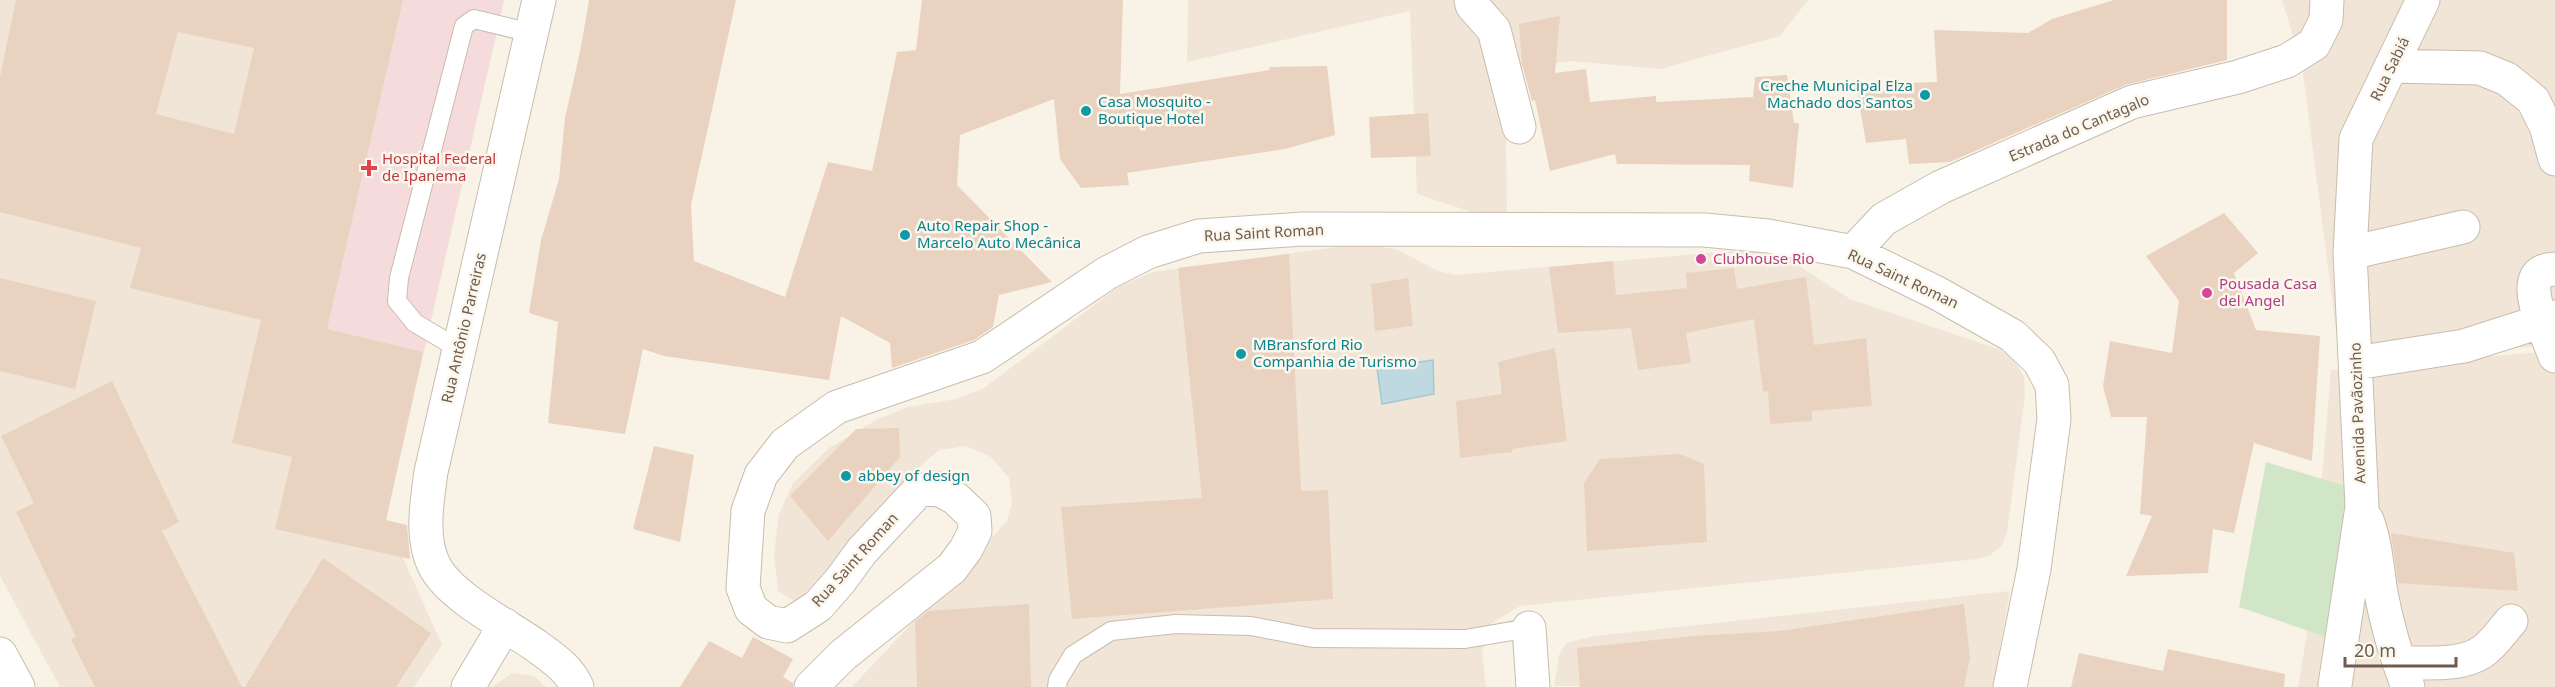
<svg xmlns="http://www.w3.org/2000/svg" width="2555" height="687" viewBox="0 0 2555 687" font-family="'Noto Sans',sans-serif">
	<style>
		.residential { fill: #f0e5d6 }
		.medical { fill: #f6dbdd }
		.garden { fill: #d1e5c7 }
		.water { fill: #bed9e0; stroke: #a6c7d0; stroke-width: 1.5 }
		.building { fill: #e9d3c0; fill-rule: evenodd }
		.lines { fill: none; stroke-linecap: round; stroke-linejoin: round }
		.lane-casing { stroke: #c9bcae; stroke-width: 20 }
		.street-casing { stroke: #c9bcae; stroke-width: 35 }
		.secondary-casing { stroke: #ccbcad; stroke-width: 35 }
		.lane { stroke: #fff; stroke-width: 18 }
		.street { stroke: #fff; stroke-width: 33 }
		.secondary { stroke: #fff; stroke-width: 33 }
		.culture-dot { fill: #0f9aa8; stroke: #fcf7ed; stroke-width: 2 }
		.health-dot { fill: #e0444e; stroke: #fcf7ed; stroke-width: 2 }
		.hotel-dot { fill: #d1479c; stroke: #fcf7ed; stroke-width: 2 }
		.labels { text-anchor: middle; stroke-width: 5; stroke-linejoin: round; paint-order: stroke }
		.street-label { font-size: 15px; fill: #6f5c4f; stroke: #fcf7ed }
		.culture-label { font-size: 15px; fill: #0d838f; stroke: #fcf7ed; text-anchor: start }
		.health-label { font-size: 15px; fill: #be3a42; stroke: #fcf7ed; text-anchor: start }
		.hotel-label { font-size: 15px; fill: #b23c85; stroke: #fcf7ed; text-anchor: start }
	</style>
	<rect width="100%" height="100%" fill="#f9f3e7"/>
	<!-- residential -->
	<path class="residential" d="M0,0H504L386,520L442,645L414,687H60L0,576Z
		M1188,0H1808L1780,36L1660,69L1570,61L1505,70L1507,215L1484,216L1417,194L1410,11L1187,62Z
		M2282,0H2555V345L2340,361L2302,65Z
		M1359,244L1396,249L1438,271L1455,275L1754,249L1790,260L1850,299L2001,350L2014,360L2024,377L2025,395L2007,533L2002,546L1990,555L1977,559L1520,606L1492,623L1482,652L1486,687H852L1007,521L1012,503L1009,478L991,457L966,446L939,450L924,463L806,600H793L778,591L774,553L779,514L793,483L829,448L848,437L876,420L908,407L956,399L984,388L1118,287L1153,272Z
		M2555,351V687H2298L2311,609L2331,370Z
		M2010,591L1993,687L1554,686L1559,655L1566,643L1595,636Z
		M512,673L535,676L545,687H492Z"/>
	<!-- medical -->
	<path class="medical" d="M313,0H504L423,352L327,329Z"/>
	<!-- garden -->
	<path class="garden" d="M2266,462L2358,490L2335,640L2239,607Z"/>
	<!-- water -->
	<path class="water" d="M1433,360L1434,394L1382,404L1377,368Z"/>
	<!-- building -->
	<path class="building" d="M16,0H403L327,329L423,352L386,520L407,525L410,559L275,529L292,457L232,443L261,320L130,288L141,248L0,212V77ZM178,32L254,48L234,134L156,114Z
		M589,0H736L691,205L694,261L785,297L828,162L872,171L897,52L916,50L922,0H1123L1120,94L1270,70L1269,67L1327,66L1335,135L1285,149L1127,173L1129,185L1081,188L1060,159L1054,99L960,135L957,185L1052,282L999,295L993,327L974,340L892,368L890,343L841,316L829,380L664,356L643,349L625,434L548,423L558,322L529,313L541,240L559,179L565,118L581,47Z
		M2114,0H2227V60L2125,85L1950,162L1909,164L1906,139L1866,143L1857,90L1902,92L1901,83L1937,82L1934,30L2028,33L2052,19Z
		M1560,16L1555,73L1586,69L1590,102L1656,96V102L1753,97L1755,77L1787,75L1794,123H1799L1793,188L1749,181L1750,165L1617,164L1615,154L1550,171L1535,100L1532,101L1522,64L1519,24Z
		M1428,113L1431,156L1371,158L1369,117Z
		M2224,213L2258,253L2234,273L2256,330L2320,336L2312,461L2254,443L2234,533L2213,529L2208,573L2126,576L2152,516L2140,514L2147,417H2111L2103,386L2110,341L2172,353L2179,301L2146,256Z
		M1289,254L1301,491L1328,490L1333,599L1072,619L1061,507L1202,498L1178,268Z
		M1613,261L1616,295L1687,288L1686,273L1734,268L1737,289L1806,277L1814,345L1866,338L1872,406L1812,411V421L1770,424L1768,391L1763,392L1754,319L1686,333L1691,363L1638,370L1631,328L1558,333L1549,267Z
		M0,278L96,301L75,389L0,371Z
		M1408,278L1413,326L1375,331L1371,284Z
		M1555,348L1567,441L1512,449V452L1460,458L1456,401L1502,394L1498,362Z
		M112,381L179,522L162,531L242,687H95L71,639L76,637L16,512L34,503L1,436Z
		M899,428L900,457L828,541L790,496L856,429Z
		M654,446L694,455L680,542L633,529Z
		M1680,454L1704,464L1707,542L1587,551L1584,483L1600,459Z
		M2391,533L2514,553L2518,591L2398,583Z
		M323,558L431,633L396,687H245Z
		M1029,604L1031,687H917L915,622L928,611Z
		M1964,604L1970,658L1964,687H1580L1577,648L1693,636L1779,631Z
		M753,637L793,659L783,677L793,683V687H680L709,641L742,658Z
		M2168,649L2285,674L2284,687H2071L2079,653L2163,671Z"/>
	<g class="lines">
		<defs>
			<path id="lane" d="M459,349L415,323L397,301L399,278L464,26L474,19L531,33
				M1057,687L1058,680L1073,655L1111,631L1176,624L1251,626L1313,638L1465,639L1529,628"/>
			<path id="street" d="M539,0L431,472C427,501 420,539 435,567C451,597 506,625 535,645C551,657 569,668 577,687
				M1471,0L1472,5L1494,30L1519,127
				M2391,66L2480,68L2507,79L2533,100L2546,126L2555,159
				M1853,252L1884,219L1941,187L2132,102L2238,77L2287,61L2314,44L2326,20L2327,0
				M2350,253L2463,227
				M2555,269C2549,270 2542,270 2538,275C2524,291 2549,338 2555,356
				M2356,363L2464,346L2555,317
				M2367,520C2376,544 2377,568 2381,593C2387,625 2396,656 2408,687
				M1529,628L1533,687
				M2399,663C2424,662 2460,667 2482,652C2493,645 2502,631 2511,621
				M2335,685L2362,507L2350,253L2356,139L2423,0
				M468,687L505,625
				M811,687L843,655L952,568L966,549L975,531L974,516L955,498L936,488L918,491L862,551L840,581L818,606L787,626L768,622L751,609L743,588L748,511L761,475L785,444L837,407L982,357L1107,273L1148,252L1199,236L1303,229L1704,230L1768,236L1853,252L1937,293L2013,336L2039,361L2052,385L2054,419L2034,569L2010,687"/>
			<path id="secondary" d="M0,654L18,687"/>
		</defs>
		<!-- lane casing -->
		<use href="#lane" class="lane-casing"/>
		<!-- street casing -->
		<use href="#street" class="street-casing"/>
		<!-- secondary casing -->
		<use href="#secondary" class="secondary-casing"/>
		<!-- lane -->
		<use href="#lane" class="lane"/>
		<!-- street -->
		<use href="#street" class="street"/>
		<!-- secondary -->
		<use href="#secondary" class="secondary"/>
	</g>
	<!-- markers -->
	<g class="culture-dot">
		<circle cx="1925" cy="95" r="6"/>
		<circle cx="1086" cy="111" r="6"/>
		<circle cx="905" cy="235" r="6"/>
		<circle cx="1241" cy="354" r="6"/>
		<circle cx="846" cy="476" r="6"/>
	</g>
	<path class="health-dot" d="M366 159h6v6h6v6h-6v6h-6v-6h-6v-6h6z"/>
	<g class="hotel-dot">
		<circle cx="1701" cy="259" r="6"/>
		<circle cx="2207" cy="293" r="6"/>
	</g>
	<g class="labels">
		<!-- street labels -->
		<g class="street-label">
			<text transform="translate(2390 69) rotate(-64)" y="5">Rua Sabiá</text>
			<text transform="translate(2079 128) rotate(-23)" y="5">Estrada do Cantagalo</text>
			<text transform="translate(1264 233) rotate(-3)" y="5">Rua Saint Roman</text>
			<text transform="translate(1903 279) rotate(25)" y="5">Rua Saint Roman</text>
			<text transform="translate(464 328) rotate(-77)" y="5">Rua Antônio Parreiras</text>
			<text transform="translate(2358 413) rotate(-92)" y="5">Avenida Pavãozinho</text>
			<text transform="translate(855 560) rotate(-48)" y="5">Rua Saint Roman</text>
		</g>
		<!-- culture labels -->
		<g class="culture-label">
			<text x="1913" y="91" text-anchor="end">Creche Municipal Elza<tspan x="1913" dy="17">Machado dos Santos</tspan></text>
			<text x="1098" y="107">Casa Mosquito -<tspan x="1098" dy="17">Boutique Hotel</tspan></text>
			<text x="917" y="231">Auto Repair Shop -<tspan x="917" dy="17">Marcelo Auto Mecânica</tspan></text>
			<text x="1253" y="350">MBransford Rio<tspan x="1253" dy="17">Companhia de Turismo</tspan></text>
			<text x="858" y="481">abbey of design</text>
		</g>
		<!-- health labels -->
		<g class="health-label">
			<text x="382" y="164">Hospital Federal<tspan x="382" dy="17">de Ipanema</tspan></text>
		</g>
		<!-- hotel labels -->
		<g class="hotel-label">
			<text x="1713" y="264">Clubhouse Rio</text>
			<text x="2219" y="289">Pousada Casa<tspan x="2219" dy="17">del Angel</tspan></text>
		</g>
	</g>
	<!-- scale -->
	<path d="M2345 657v9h111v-9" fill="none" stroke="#6f5c4f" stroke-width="3"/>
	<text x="2354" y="657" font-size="18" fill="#6f5c4f" stroke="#fcf7ed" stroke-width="4.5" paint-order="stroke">20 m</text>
</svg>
